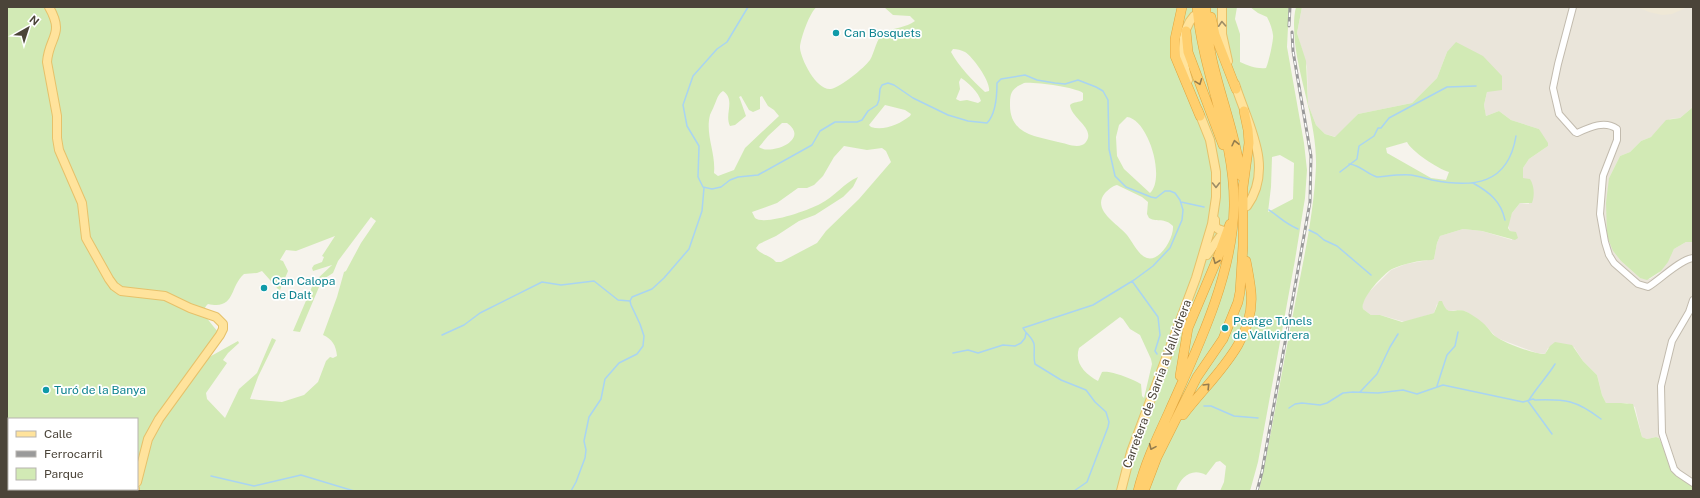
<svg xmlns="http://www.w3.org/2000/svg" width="1700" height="498" viewBox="0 0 1700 498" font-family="'Public Sans',sans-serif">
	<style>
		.residential { fill: #eae5da }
		.education { fill: #efe8d6 }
		.green { fill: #d2eab5; fill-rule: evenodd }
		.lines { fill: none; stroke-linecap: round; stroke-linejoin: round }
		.stream { stroke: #a9d4f2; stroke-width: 1.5 }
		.minor-casing { stroke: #c2bbae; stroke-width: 8 }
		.major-casing { stroke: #e6c16a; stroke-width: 10 }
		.highway-casing { stroke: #e0a43c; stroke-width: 10 }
		.minor { stroke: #fff; stroke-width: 6 }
		.major { stroke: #ffe39c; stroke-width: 8 }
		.highway { stroke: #ffcf6e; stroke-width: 9 }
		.rail-casing { stroke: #9a9a9a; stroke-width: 3 }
		.rail { stroke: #fff; stroke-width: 1.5; stroke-dasharray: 4.5; stroke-linecap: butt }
		.oneway { stroke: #9c8c66 }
		.oneway2 { stroke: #937c4e }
		.culture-dot { fill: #0f9aa8; stroke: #fff; stroke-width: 1.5 }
		.labels { text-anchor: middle; stroke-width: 3.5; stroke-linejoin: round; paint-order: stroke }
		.culture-label { font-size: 12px; fill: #0d838f; stroke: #fff; text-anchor: start }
		.street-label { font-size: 12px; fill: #4b4439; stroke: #fff }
	</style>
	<rect width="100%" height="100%" fill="#f6f3ec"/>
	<!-- residential -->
	<path class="residential" d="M1302,7H1693V107L1680,118L1670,119L1651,137L1641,141L1630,152L1620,156L1609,178L1613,251L1621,261L1640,278L1650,279L1659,273L1669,259L1674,249L1686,242H1693V485L1685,480L1668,456L1659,438L1656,437L1647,439L1642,437L1635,407L1627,403H1606L1602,395L1597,375L1583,361L1574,347L1548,348L1545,354L1537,353L1497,338L1486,326L1467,312L1461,310L1449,311L1437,304L1434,313L1405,322L1380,315H1371L1363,309V302L1367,294L1391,270L1406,264L1434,259L1437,243L1440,236L1463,229L1482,231L1512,240L1513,232L1510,231L1508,225L1512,213L1520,203L1529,204L1522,178L1523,168L1529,159L1548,146L1539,129L1511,120L1499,111L1486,116L1484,105L1487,92L1447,52L1437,78L1412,103L1358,114L1336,137L1325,134L1316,125L1308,104L1307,67L1297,33Z"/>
	<!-- education -->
	<path class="education" d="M1637,7H1688L1672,14L1662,15L1649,12Z"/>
	<!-- green -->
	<path class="green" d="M7,7H817C810,11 800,40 800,48C801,60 817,91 831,89C841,87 864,68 870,60C875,52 876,38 884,33C894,27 906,28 915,21L910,16L893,15L884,7H1237L1235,19L1240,34V62C1249,66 1257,69 1266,68C1268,65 1274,39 1273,35C1272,28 1270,23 1267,17L1258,13L1250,7H1289L1287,47L1304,143L1307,170L1305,198L1295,260L1258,462L1250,491H1220L1224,482L1226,466L1220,461L1216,462L1206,475C1192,467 1180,477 1176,491H7ZM953,49C957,49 961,50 965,52C973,57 991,82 989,91L985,92C973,81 959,67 951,52ZM961,78C968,82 979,93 981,101L978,103L967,100L960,101L956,99L960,89L959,82ZM1024,83C1035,82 1074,87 1083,93V100C1079,103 1074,101 1070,105C1071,117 1091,126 1088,138C1087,141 1085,144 1082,145C1075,148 1065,143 1058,142C1034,136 1009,134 1010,103C1010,90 1014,88 1024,83ZM723,91C736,100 724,114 730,126L735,125L746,116L740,99L739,97L741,96L749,110L753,112L760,109V97L762,96L768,106L774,110L779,116L745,148L734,170L718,176L714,173C716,153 705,135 710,115C711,112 713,109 714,106C717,100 717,95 723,91ZM885,105L905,110L911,114L910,116C900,124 884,131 871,127L869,125ZM1127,117C1148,119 1166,178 1150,193L1124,169L1117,156L1116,137L1119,125ZM782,123H787C811,140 770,156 759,147L768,136ZM844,146L867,150L882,148L886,151L891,162L859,199L826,231L817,243L781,262H776C770,255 761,255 756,248L759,244L776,236L799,221L815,215L843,197L853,187L858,177C844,183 834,197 820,204C809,210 765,226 755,218L752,212L777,203L798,188H807L814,185L823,176L834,157ZM1280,155L1294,163L1293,199L1268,212L1271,187L1272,157ZM1117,185L1142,197L1148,202L1147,214L1149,218C1158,223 1164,217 1173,226C1174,238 1160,262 1147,258C1138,255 1132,241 1127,235C1118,224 1091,210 1105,193C1108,190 1112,186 1117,185ZM371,217L376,221L361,243L346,271L344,272L337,297L323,335C332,339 336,345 337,356L333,358L330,357L326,361L318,382L304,395L282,402L250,399L258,377L276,340L272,338L257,373L239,389L225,418L207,399L206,393L227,363L223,360L228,353L239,343L238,341L204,360L218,332C213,325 198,312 208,304C236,310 229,287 244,274L257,273L262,271L278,289V295L288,271L283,261L280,260L286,250L296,251L335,236L322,256L324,257L322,262L314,265L312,268L313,271L332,265L314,282L293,331L300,332L322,280L333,273L338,261ZM1120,317L1123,319L1130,329L1140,335L1151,359L1152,364L1144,398L1142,396L1141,384C1133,379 1110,370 1102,372L1098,381C1085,374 1074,363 1079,348ZM9,419H137V489H9Z
		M1296,7H1302L1297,33L1306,61L1308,104L1316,125L1325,134L1335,137L1358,114L1412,103L1437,78L1447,52L1456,42L1483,56L1502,76V90L1487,92L1484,105L1486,116L1499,111L1511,120L1539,129L1548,143V146L1529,159L1523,168V178L1530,179C1534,185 1535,195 1532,203H1520L1512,213L1508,228L1510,231L1516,232L1518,238L1515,240L1482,231L1463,229L1440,236L1437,243L1434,259L1432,260C1419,260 1403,264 1392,269C1383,274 1360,299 1363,309L1371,315H1380L1402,322L1434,313L1439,301H1442C1448,319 1455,306 1467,312C1474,316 1482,321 1487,327C1490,330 1492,334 1495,336C1504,343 1534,354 1545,354L1550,346L1555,342L1572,345L1583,361L1597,375L1602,395L1606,403H1621L1633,404L1642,437L1647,439L1656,437L1659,438L1668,456L1672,468L1693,485V491H1259C1272,431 1282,370 1294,309C1303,262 1314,214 1316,166C1317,124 1300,84 1295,43C1294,31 1293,19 1296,7ZM1407,142C1411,151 1438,169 1449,172L1446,180L1431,178L1387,153L1386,148Z
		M1693,107V242H1686L1674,249L1668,262L1661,271L1647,280L1640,278L1621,261L1613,251L1607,236L1606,203L1609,178L1620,156L1630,152L1641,141L1651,137L1666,120L1680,118Z"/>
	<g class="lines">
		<!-- stream -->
		<path class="stream" d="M748,7L727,42L717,49L693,76L683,105L687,126L699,146L698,177L703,187L712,189L721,187L730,180L738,177L758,175L812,145L820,131L835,122H857L862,120L868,111L877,105L879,100L880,89L882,85L888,83L894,85L913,98L948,115L968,121L987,123C996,114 997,95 997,83L1001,79L1025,75L1037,80L1055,83L1065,84L1078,80L1096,87L1103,91L1108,100L1109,149L1115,176L1126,187L1151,197L1156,198L1165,191H1170L1175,193L1180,200L1183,210L1182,220L1170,248L1153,266L1134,280L1093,305L1023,328C1026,334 1032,337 1034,344C1035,350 1033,357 1035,364L1061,380L1086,390L1095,402L1106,412L1109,422L1108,427L1087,482L1074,491
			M1349,164C1361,165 1366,174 1377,177C1388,176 1400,174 1411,175C1418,176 1425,178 1432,180C1473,188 1508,185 1516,136
			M1340,172L1357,159L1359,146L1374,136L1378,128H1381L1389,118L1447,87L1476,86
			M1473,183C1489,192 1501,201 1505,220
			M1181,202L1204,207
			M1269,210C1281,218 1284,223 1298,229
			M1309,230L1317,234L1324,240L1337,246L1371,275
			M1132,281L1158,317L1160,335L1155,351L1157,354
			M442,335L464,325L480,313L542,282L561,285L594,281L618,300L630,301
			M953,353L968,350L978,353L1003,345L1015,346L1021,343L1025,338L1026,333
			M1437,386L1447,355L1455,346L1458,332
			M1360,392L1377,374L1390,347L1398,334
			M1529,400C1537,387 1547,377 1555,364
			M1528,401L1552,434
			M1204,406H1211L1234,416L1258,418
			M1289,408L1295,404L1302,403L1320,405L1327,403L1343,393L1353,392L1378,393L1403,390L1417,394L1443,385L1523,402L1533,399L1535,400C1566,399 1576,400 1601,419
			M211,476L254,486L301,475L354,491
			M571,491L576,482L585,458L586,450L584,441L589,417L601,399L605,379L619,363L637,354L643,346L644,336L640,324L631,305L630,301L632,297L652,289L664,278L689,249L702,211L704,188"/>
		<defs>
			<path id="minor" d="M1573,7L1558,64L1553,88L1559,114L1575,132L1577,133C1590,127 1605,120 1617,129V140L1603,176L1600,214L1605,242L1609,255L1614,263L1638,284L1648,287C1660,280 1679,260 1693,258
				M1693,300L1689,312L1672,341L1661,386L1662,433L1674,469L1678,473L1693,483"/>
			<path id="major" d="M49,7C65,35 49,36 47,62L57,116V138L59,150L82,203L86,238L109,279L114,286L121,291L165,296L190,308L216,317L223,324V329L220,335L159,419L148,439L137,482
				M1222,7V34L1228,61
				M1188,80C1182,61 1179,32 1194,16
				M1235,84C1247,123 1275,167 1247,206
				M1207,255L1224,231L1218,229L1215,226V220
				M135,491V489
				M1121,491L1131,452L1196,278L1212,224L1216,197V172L1210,140L1198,110"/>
			<path id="highway" d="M1182,7L1175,39V56L1200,116
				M1206,7C1205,65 1234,119 1241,176
				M1211,17L1215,35L1236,89
				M1186,31L1188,52L1223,145
				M1180,376L1188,328L1218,257L1230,224
				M1183,415C1210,379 1256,342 1251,292C1250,282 1248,271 1246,261
				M1138,491C1145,463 1157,438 1169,412C1197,349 1233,276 1234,206C1235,137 1203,75 1197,7
				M1144,491L1157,457L1197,377L1223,339L1238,302L1240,292L1243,246V187L1249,143L1248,130L1244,111"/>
		</defs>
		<!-- minor casing -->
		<use href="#minor" class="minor-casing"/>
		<!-- major casing -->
		<use href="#major" class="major-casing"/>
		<!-- highway casing -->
		<use href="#highway" class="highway-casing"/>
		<!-- minor -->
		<use href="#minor" class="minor"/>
		<!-- major -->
		<use href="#major" class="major"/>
		<!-- highway -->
		<use href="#highway" class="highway"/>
		<defs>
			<path id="rail" d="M1289,26L1290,7
				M1257,491L1262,472L1310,202L1311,156L1293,51L1292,32"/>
		</defs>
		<!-- rail casing -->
		<use href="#rail" class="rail-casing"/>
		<!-- rail -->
		<use href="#rail" class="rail"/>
	</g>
	<!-- one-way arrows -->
	<defs><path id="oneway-chevron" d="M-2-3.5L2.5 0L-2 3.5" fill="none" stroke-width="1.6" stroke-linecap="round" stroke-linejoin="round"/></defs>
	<g class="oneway">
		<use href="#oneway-chevron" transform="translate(1222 24) rotate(-93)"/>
		<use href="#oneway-chevron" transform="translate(1216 185) rotate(90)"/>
	</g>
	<g class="oneway2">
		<use href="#oneway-chevron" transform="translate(1199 82) rotate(69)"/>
		<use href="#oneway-chevron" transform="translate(1235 143) rotate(-103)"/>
		<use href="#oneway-chevron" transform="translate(1216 261) rotate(112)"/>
		<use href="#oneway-chevron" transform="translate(1207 386) rotate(-46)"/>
		<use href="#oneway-chevron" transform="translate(1152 447) rotate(114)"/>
	</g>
	<!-- markers -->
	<g class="culture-dot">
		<circle cx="836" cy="33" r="4"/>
		<circle cx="264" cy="288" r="4"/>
		<circle cx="1225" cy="328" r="4"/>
		<circle cx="46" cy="390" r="4"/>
	</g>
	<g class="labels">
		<!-- culture labels -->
		<g class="culture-label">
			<text x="844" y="37">Can Bosquets</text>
			<text x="272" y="285">Can Calopa<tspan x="272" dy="14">de Dalt</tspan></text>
			<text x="1233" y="325">Peatge Túnels<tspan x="1233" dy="14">de Vallvidrera</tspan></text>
			<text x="54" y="394">Turó de la Banya</text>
		</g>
		<!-- street labels -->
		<g class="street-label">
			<text transform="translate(1157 384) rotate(-70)" y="4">Carretera de Sarria a Vallvidrera</text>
		</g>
	</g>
	<!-- border -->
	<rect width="1700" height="498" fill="none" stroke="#4b4439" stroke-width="16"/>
	<!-- legend -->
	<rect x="8" y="418" width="130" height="72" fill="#ffffff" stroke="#b7b4b0"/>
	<rect x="16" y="431" width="20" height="6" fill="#ffe39c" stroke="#b7b4b0"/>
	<text x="44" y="438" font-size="12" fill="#4b4439">Calle</text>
	<rect x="16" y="451" width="20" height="6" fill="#9a9a9a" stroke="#b7b4b0"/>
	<text x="44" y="458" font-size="12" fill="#4b4439">Ferrocarril</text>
	<rect x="16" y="468" width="20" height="12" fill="#d2eab5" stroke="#b7b4b0"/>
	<text x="44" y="478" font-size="12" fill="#4b4439">Parque</text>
	<!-- north arrow -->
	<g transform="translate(28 28) rotate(39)" stroke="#ffffff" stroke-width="3" paint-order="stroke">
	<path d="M0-3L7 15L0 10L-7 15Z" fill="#4b4439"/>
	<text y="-6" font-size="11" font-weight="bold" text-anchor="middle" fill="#4b4439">N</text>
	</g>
</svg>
